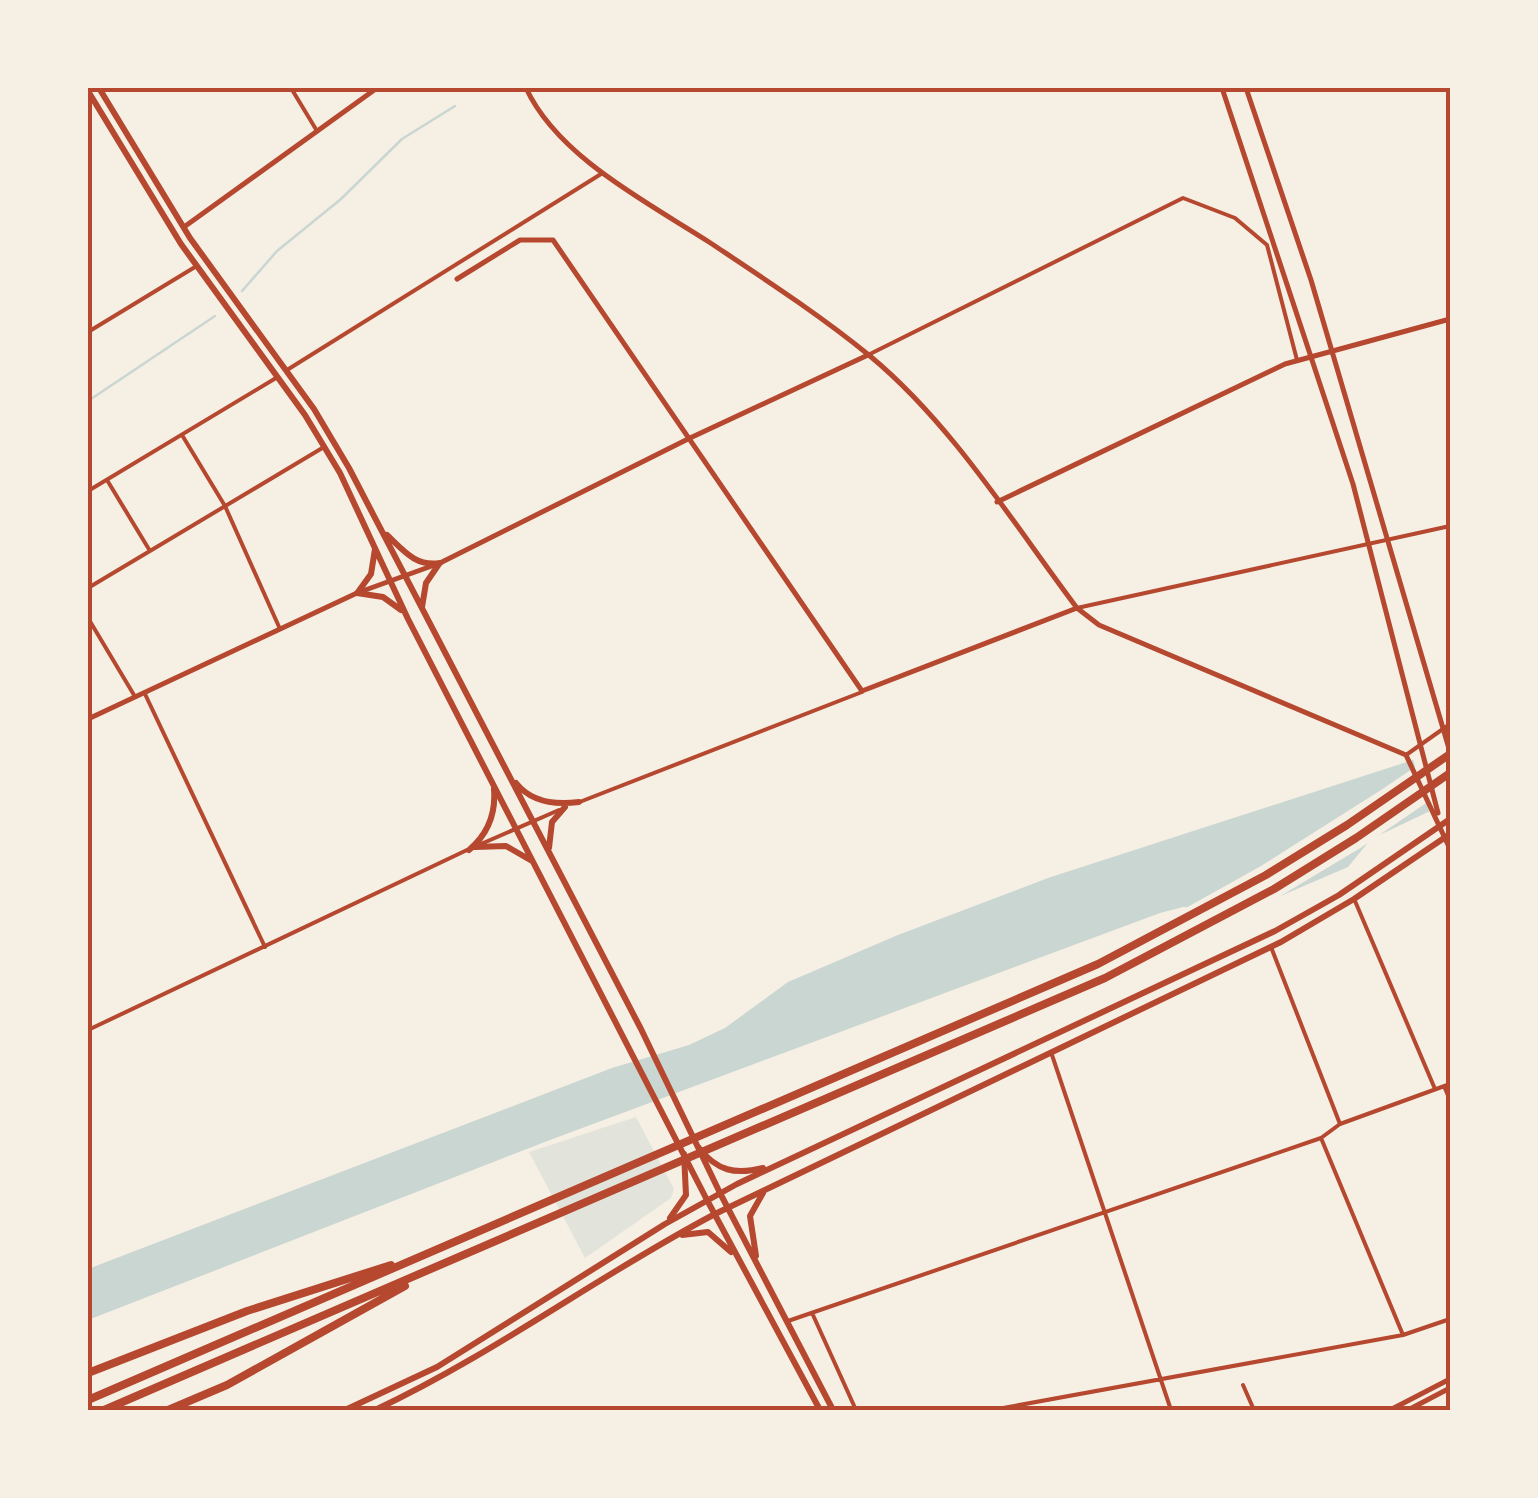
<svg xmlns="http://www.w3.org/2000/svg" width="1538" height="1498" viewBox="0 0 1538 1498" font-family="'Alegreya Sans',sans-serif">
	<style>
		.green { fill: #e2e4dc }
		.water { fill: #c9d6d2 }
		.pier { fill: #f6efe4 }
		.lines { fill: none; stroke-linecap: round; stroke-linejoin: round }
		.stream { stroke: #c9d6d2; stroke-width: 2.5 }
		.minor { stroke: #b5482f; stroke-width: 4 }
		.tertiary { stroke: #b5482f; stroke-width: 5 }
		.secondary { stroke: #b5482f; stroke-width: 6 }
		.primary { stroke: #b5482f; stroke-width: 6 }
		.motorway { stroke: #b5482f; stroke-width: 8 }
		.neatline { fill: none; stroke: #b5482f; stroke-width: 4 }
	</style>
	<rect width="100%" height="100%" fill="#f6efe4"/>
	<!-- green -->
	<path class="green" d="M636,1117L674,1189L671,1198L585,1258L529,1152Z"/>
	<!-- water -->
	<path class="water" d="M1450,731V793L1428,812L1371,839L1348,867L1248,910L1183,907L1160,913L550,1140L88,1320V1269L612,1068L689,1045L725,1028L788,982L898,935L1048,878L1413,760Z"/>
	<!-- pier -->
	<path class="pier" d="M1450,726V800L1431,816L1426,803L1362,847L1249,915H1173L1261,866L1381,790L1415,767L1412,755Z"/>
	<g class="lines">
		<!-- stream -->
		<path class="stream" d="M242,291L277,251L341,199L402,139L455,106
			M88,401L215,316"/>
		<!-- minor -->
		<path class="minor" d="M291,88L317,131
			M88,332L195,267
			M870,354L1183,198L1235,218L1267,245L1297,360
			M287,370L601,174
			M182,435L225,506L280,629
			M107,480L150,551
			M88,491L276,378
			M88,588L324,447
			M1077,608L1450,526
			M88,618L134,695
			M145,694L265,947
			M1406,755L1450,724
			M577,803L862,692
			M481,844L559,810
			M1355,901L1435,1089
			M1271,947L1340,1124
			M88,1030L467,850
			M1052,1055L1171,1410
			M1444,1086L1450,1100
			M813,1315L856,1410
			M788,1321L1321,1138L1340,1124L1450,1084
			M1403,1335L1450,1319
			M1243,1385L1254,1410
			M992,1410L1403,1335L1321,1138"/>
		<!-- tertiary -->
		<path class="tertiary" d="M526,88C558,157 647,202 709,242C763,278 820,315 870,356C952,424 1013,523 1077,608L1099,625L1406,755L1450,849
			M1222,88L1353,484L1438,813
			M1246,88L1311,280L1450,752
			M184,227L377,88
			M457,279L520,240H553L862,691L1077,608
			M997,502L1285,364L1450,319
			M88,719L357,593L440,563L690,438L868,355
			M1390,1410L1450,1379
			M1408,1410L1450,1388"/>
		<!-- secondary -->
		<path class="secondary" d="M99,88L190,238L314,409L349,468L641,1029L720,1193
			M88,91L181,244L305,415L340,473L408,619L707,1200
			M387,535C404,551 416,567 440,563
			M358,592L371,574L375,549
			M357,593L383,597L401,610
			M422,607L426,583L439,564
			M516,783C531,802 556,805 579,802
			M475,847L506,846L532,861
			M549,848L552,822L565,807
			M469,850C488,834 496,814 494,789"/>
		<!-- primary -->
		<path class="primary" d="M699,1148C717,1171 735,1175 763,1168
			M720,1193L833,1410
			M707,1200L820,1410
			M670,1218L686,1195L684,1154
			M682,1235L708,1232L731,1252
			M756,1256L750,1216L763,1193
			M345,1410L437,1367L665,1224L737,1184L1275,931L1339,895L1450,819
			M375,1410C494,1354 599,1275 715,1214L1281,942L1354,899L1450,834"/>
		<!-- motorway -->
		<path class="motorway" d="M88,1373L247,1311L391,1265
			M88,1400L1098,964L1266,875L1347,825L1450,754
			M104,1410L1105,978L1274,889L1356,838L1450,773
			M168,1410L227,1385L405,1286"/>
	</g>
	<!-- border -->
	<rect width="1538" height="1498" fill="none" stroke="#f6efe4" stroke-width="180"/>
	<rect x="90" y="90" width="1358" height="1318" class="neatline"/>
</svg>
